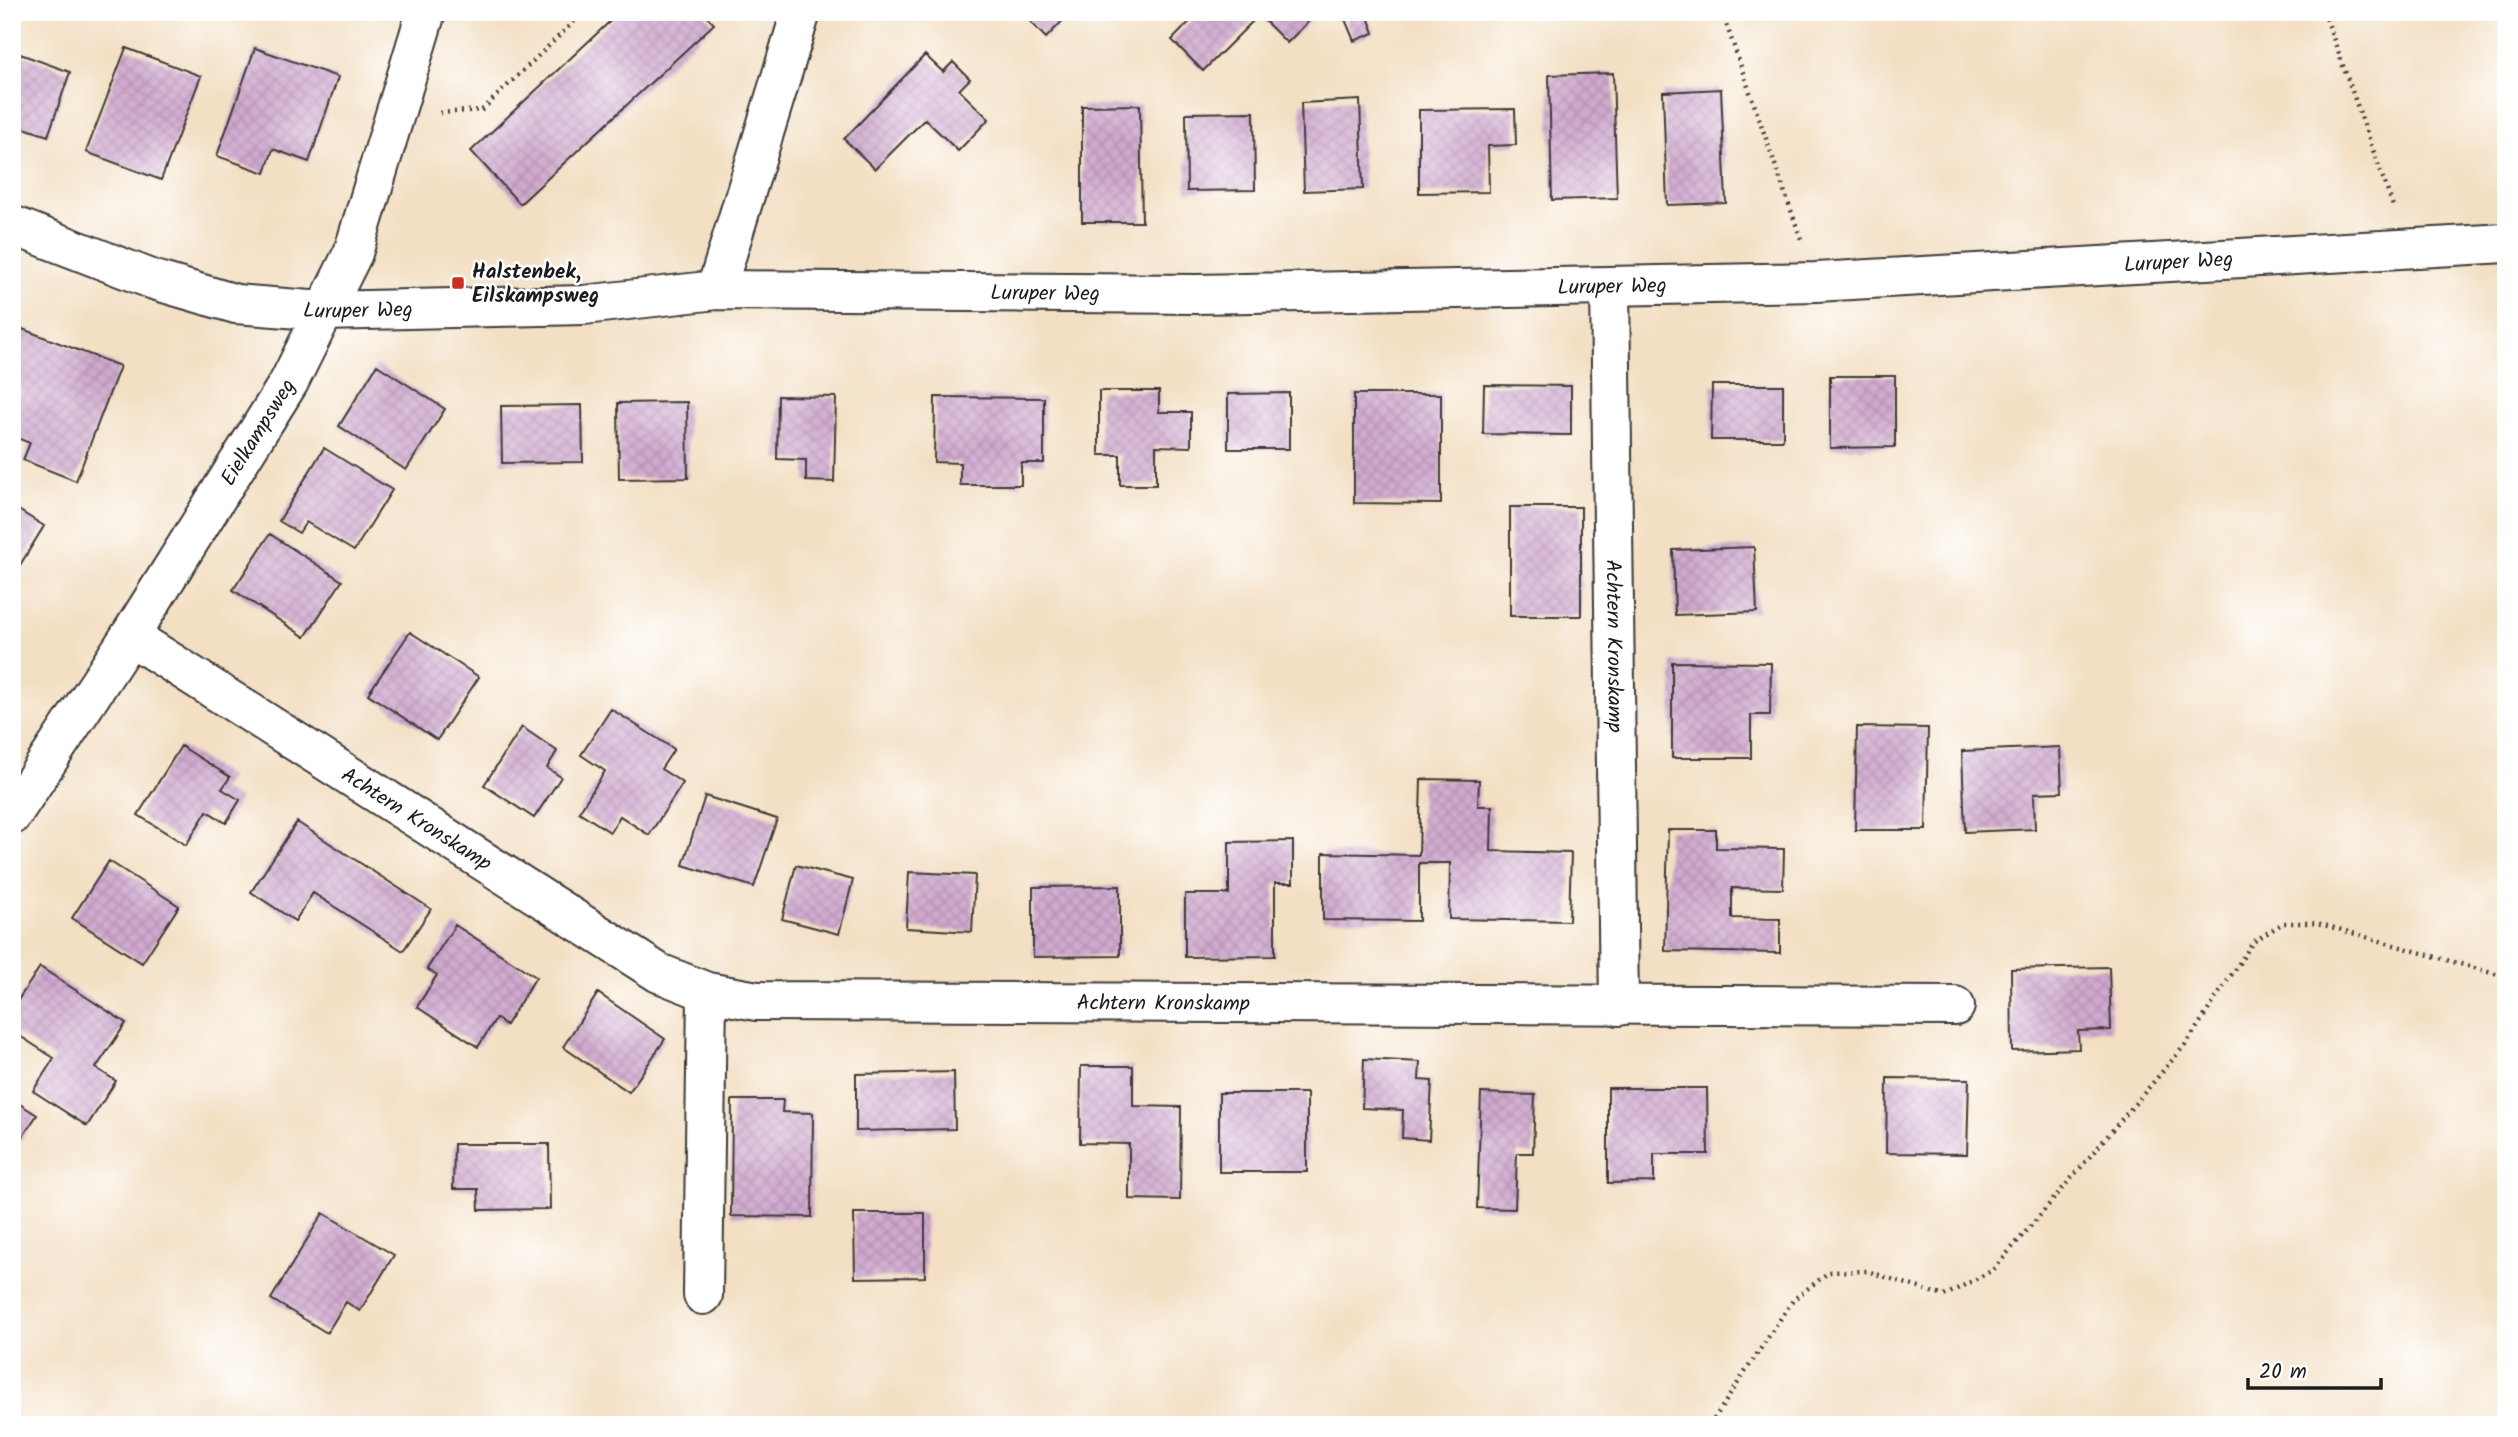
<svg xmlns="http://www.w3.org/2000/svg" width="2518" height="1437" viewBox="0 0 2518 1437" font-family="Kalam,sans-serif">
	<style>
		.building { fill: url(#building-cross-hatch) }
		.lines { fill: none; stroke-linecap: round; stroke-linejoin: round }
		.minor-casing { stroke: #3c3935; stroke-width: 42 }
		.tertiary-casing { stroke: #3c3935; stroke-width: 42 }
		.path { stroke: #3c3935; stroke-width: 4.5; stroke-dasharray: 2 5; stroke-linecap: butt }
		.minor { stroke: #fff; stroke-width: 38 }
		.tertiary { stroke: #fff; stroke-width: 38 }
		.poi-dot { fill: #c8321e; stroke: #fff; stroke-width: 2.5 }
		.labels { text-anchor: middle; stroke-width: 5; stroke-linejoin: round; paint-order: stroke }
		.street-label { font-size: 21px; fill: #1c1c1c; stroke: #fff }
		.poi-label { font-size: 21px; font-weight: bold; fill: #1c1c1c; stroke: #fff; text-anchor: start }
	</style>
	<defs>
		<pattern id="building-cross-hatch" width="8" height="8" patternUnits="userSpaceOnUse" patternTransform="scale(1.75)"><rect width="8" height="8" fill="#d0a9cf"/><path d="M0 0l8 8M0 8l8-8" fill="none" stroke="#b291b1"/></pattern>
	</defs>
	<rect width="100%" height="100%" fill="#fff"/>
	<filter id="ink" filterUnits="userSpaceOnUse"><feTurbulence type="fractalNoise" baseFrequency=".0143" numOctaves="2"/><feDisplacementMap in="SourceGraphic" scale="14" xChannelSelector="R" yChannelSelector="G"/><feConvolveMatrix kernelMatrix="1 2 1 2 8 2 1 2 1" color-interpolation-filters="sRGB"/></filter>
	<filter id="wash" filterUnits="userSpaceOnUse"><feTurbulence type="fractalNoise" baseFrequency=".00686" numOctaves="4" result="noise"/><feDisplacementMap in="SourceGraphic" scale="28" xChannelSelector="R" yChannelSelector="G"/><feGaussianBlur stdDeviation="1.57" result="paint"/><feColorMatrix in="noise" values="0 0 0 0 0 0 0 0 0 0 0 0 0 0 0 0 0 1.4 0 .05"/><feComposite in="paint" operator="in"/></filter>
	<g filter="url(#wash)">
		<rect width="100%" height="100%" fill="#f3dfc3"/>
		<g id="blocks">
			<!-- building -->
			<path class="building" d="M620,12H703L714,24L520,204L471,151Z
				M1021,12H1071L1046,38Z
				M1199,12H1301L1309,21L1287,43L1259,15L1203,71L1172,40Z
				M1342,12H1366L1374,33L1354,41Z
				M126,48L201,76L161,180L86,152Z
				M255,48L338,77L309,162L273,149L265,173L217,156Z
				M12,51L70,72L48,136L12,124Z
				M925,55L943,72L953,62L970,79L959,90L989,119L958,151L925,119L875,169L844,139Z
				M1613,73L1617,198L1552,200L1549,75Z
				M1721,89L1726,203L1667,205L1663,92Z
				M1360,100L1363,189L1304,191L1301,103Z
				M1140,105L1142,222H1082V106Z
				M1515,109L1516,145L1488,146L1489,192L1419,193V110Z
				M1254,112L1255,190L1187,191L1186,113Z
				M12,325L120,366L76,481L23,460L30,443L12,436Z
				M377,365L445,409L406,470L339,426Z
				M1830,376H1895V447L1830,448Z
				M1484,385L1571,386V435L1483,434Z
				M1712,385H1783V440H1711Z
				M1099,391H1159V412H1191V447L1156,446V485H1120V455H1099Z
				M1289,393V449H1228V394Z
				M1354,394H1441V504L1354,503Z
				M778,396L836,397L834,482L806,481V460L777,459Z
				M935,397L1044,398V463H1021V485H960V463L934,462Z
				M687,402L688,478L619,479L618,403Z
				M582,405L583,462L502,463L501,406Z
				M324,448L392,490L354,551L306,522L299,533L279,521Z
				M12,506L44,526L12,578Z
				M1510,507H1581V616H1510Z
				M270,534L342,581L305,637L233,590Z
				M1754,547L1757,612L1675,615L1673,550Z
				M410,632L479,677L437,740L368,694Z
				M1672,662L1771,663L1770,715H1751V758H1672Z
				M611,709L674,749L661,769L683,783L649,835L620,816L610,832L579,812L605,771L581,755Z
				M522,727L557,751L547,768L561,777L534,818L484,785Z
				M1857,727L1928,728L1926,830H1855Z
				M181,746L230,777L222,789L240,800L226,823L207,811L186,845L138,815Z
				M2060,747L2062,792L2034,793L2035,829L1965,832L1962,751Z
				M1421,779L1479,780L1478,806H1492L1491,851L1571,853L1569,921L1449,919L1450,863H1419V921L1323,920V853L1419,855Z
				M705,796L777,819L754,887L683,865Z
				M297,822L431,909L403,951L313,893L295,921L251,892Z
				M1668,830H1716V848L1784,849L1783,889L1732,888V918L1780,919V953L1665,951Z
				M1293,841V883H1275V956L1185,957V894H1229V842Z
				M109,861L179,906L142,963L72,918Z
				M796,865L853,880L839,934L782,919Z
				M909,872L975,875L972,932L906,928Z
				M1120,886V956L1033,957V887Z
				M455,925L536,977L506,1025L496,1018L478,1047L417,1007L437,975L427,969Z
				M40,967L126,1023L96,1068L116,1081L87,1126L33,1091L54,1058L12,1031V1009Z
				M2109,967L2111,1030L2078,1031L2079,1049L2012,1051L2011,969Z
				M598,993L665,1039L629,1092L563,1047Z
				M1364,1059L1420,1062L1419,1080L1432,1081L1429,1140L1402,1138L1403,1110L1362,1108Z
				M1081,1066H1133V1106L1181,1107L1180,1200L1129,1199V1144L1080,1143Z
				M954,1072L955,1129L856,1131V1074Z
				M1887,1078L1969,1079L1967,1154L1886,1153Z
				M1608,1088H1707L1708,1154H1654V1182L1608,1183Z
				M1219,1093H1307V1172H1219Z
				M1481,1093L1535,1095L1533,1153H1517L1515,1209L1477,1208Z
				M12,1099L37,1115L12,1153Z
				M732,1100H783L782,1112L813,1113L812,1217L731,1216Z
				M454,1144H549L550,1209L479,1210L478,1189H453Z
				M323,1213L394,1255L360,1311L346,1302L327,1333L271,1299Z
				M854,1213H925V1277L855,1278Z"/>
		</g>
	</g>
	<g filter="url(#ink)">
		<use href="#blocks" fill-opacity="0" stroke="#3c3935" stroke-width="2"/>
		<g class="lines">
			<defs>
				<g id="minor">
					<path id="s1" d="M1610,286L1619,1006"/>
					<path d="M716,290L801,12"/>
					<path id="s2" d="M130,636L659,973L707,992L757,1001L1955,1006"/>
					<path id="s3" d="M12,815L130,636L289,382L353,253L426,12"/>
					<path d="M703,1295L707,992"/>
				</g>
				<g id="tertiary">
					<path id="s4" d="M12,225L154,280L236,304L323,311L584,305L716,290L1196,294L1816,282L2506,243"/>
				</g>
			</defs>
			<!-- minor casing -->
			<use href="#minor" class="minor-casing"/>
			<!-- tertiary casing -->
			<use href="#tertiary" class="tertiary-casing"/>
			<!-- path -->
			<path class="path" d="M1722,12L1802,242
				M2324,12L2394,209
				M440,113L482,110L584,12
				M1710,1425L1793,1300L1829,1272L1867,1271L1944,1296L1993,1270L2186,1044L2253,942L2283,923H2317L2506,977"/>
			<!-- minor -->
			<use href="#minor" class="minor"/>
			<!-- tertiary -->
			<use href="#tertiary" class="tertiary"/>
		</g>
	</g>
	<!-- markers -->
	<rect class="poi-dot" x="451" y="276" width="14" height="14" rx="3.5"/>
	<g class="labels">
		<!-- street labels -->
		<g class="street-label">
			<text dy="7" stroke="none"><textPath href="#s4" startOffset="2182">Luruper Weg</textPath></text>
			<text dy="7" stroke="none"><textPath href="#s4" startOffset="1615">Luruper Weg</textPath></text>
			<text dy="7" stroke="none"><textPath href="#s4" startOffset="1048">Luruper Weg</textPath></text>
			<text dy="7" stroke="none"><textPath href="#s4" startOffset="360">Luruper Weg</textPath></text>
			<text dy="7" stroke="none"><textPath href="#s3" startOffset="455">Eielkampsweg</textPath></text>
			<text dy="7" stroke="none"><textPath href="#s1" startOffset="360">Achtern Kronskamp</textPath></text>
			<text dy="7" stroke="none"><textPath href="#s2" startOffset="340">Achtern Kronskamp</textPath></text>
			<text dy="7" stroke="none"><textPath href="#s2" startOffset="1136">Achtern Kronskamp</textPath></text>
		</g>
		<!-- poi labels -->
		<g class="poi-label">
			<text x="472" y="278">Halstenbek,<tspan x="472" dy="24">Eilskampsweg</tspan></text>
		</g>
	</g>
	<!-- margin -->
	<rect width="2518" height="1437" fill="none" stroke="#fff" stroke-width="42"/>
	<!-- scale -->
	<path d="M2248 1378v10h133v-10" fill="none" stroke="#1c1c1c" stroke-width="3.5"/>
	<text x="2259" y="1378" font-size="21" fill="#1c1c1c" stroke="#ffffff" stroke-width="5" paint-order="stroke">20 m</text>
</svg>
